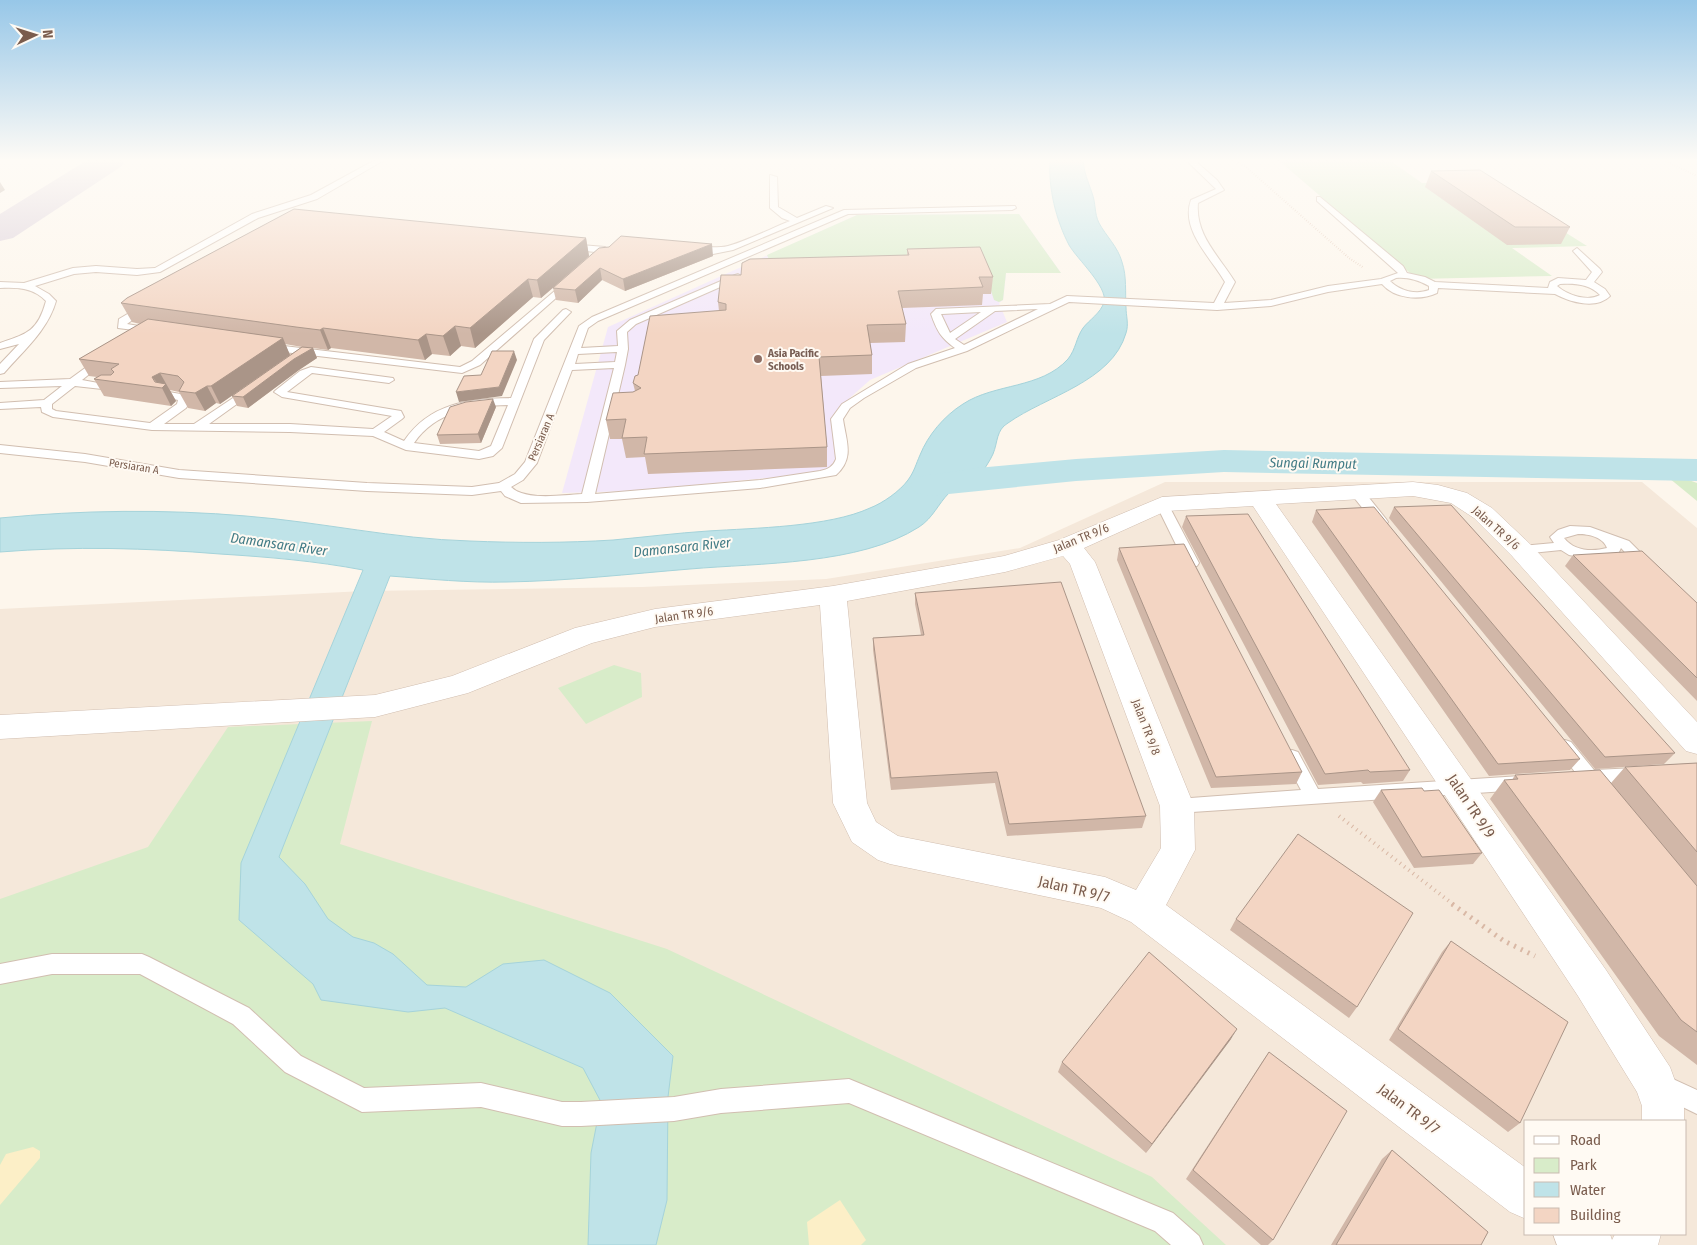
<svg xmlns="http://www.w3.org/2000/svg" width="1697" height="1245" viewBox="0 0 1697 1245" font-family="'Fira Sans Condensed',sans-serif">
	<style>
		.residential { fill: #f5e8da; fill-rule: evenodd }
		.education { fill: #f3e8fa }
		.green { fill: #d8ecc9 }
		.sand { fill: #fcefc7 }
		.water { fill: #bfe3e8; stroke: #a5d3da }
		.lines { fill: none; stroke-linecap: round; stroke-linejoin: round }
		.river { fill: #bfe3e8; fill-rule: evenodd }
		.taxiway { fill: #dbcfda; fill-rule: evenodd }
		.service-casing { stroke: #d1beb0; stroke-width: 2 }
		.minor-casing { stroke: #d1beb0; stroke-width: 1 }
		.path-far2 { stroke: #d9b8a5; stroke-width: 2; stroke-dasharray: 0.5 2; stroke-linecap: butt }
		.path-far1 { stroke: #d9b8a5; stroke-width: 4; stroke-dasharray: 1 4.5; stroke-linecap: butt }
		.path { stroke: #d9b8a5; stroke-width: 5; stroke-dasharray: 2 5.5; stroke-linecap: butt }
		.service { fill: #fff; fill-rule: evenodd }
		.minor { fill: #fff; fill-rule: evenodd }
		.wall { fill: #d1b7a8; fill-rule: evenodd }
		.shaded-wall { fill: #aa9588 }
		.building { fill: #f3d5c3; stroke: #aa9588 }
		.education-dot { fill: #8d6e63; stroke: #fffaf3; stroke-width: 2 }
		.labels { text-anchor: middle; stroke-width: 4; stroke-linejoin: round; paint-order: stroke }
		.far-education-label { font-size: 11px; font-weight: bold; fill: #785e54; stroke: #fffaf3; text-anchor: start }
		.far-street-label { font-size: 11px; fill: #7a5c4d; stroke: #fffaf3 }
		.street-label { font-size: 12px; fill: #7a5c4d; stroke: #fffaf3 }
		.water-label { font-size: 14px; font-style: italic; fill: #437c86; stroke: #fffaf3 }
		.near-street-label { font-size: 15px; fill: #7a5c4d; stroke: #fffaf3 }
	</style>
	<rect width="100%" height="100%" fill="#fdf6ec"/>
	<!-- residential -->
	<path class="residential" d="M1165,482H1642L1697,528V1245H0V609L364,591L642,587L826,579L1020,548ZM1526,1121H1686V1234H1526Z"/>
	<!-- education -->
	<path class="education" d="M1019,214L1061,273H1006L1003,300L999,303L1007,322L870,380L843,404L833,418L835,459L828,472L633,491L562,493L608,327L857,215Z"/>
	<!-- green -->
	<path class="green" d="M1277,159H1388L1422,183L1485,182L1587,246L1512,248L1552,276L1417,279Z
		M1019,214L1061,273H1006L1003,300L999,302L994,300L982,263L771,264L767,255L857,215Z
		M1658,469L1697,483V501Z
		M614,665L641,673L642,697L586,724L558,688Z
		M372,721L340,844L667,949L1152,1177L1226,1245H0V899L148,847L228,727Z"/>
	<!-- sand -->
	<path class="sand" d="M33,1147L40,1151V1158L0,1205V1165L6,1154Z
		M840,1200L866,1240L861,1245H809L807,1222Z"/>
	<!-- water -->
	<path class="water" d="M1050,159H1083C1084,173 1088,181 1092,193C1096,203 1094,213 1099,223C1106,236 1118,247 1122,262C1127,277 1125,292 1126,307C1126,316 1129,324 1126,333C1112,382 1046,396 1008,423C996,430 998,442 993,454C990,461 984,469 980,476C972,485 958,485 949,493C938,504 933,518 919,527C860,565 759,563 690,569C629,574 568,581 507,582C468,583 429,579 390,576L279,857L305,884L328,919L353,937L374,943L393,954L427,985L466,987L503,964L544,960L610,993L673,1056L668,1097L667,1200L656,1245H588L591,1153L601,1102L583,1068L445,1008L408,1012L321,1000L313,984L239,920L241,863L363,570C316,561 268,557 220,554C147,548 73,546 0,552V518C81,510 165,509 246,516C321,522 394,539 470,541C516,543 566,543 613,540C645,537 677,533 708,531C754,528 829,527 870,508C883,503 900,491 908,480C914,472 916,464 920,455C928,435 944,416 963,404C995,383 1041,389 1068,359C1076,349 1076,338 1083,328C1089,320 1101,313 1104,302C1108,287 1077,259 1069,245C1056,220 1048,188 1050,159Z"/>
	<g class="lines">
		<!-- river -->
		<path class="river" d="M1224,450L1697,459V481L1224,472L1076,481L929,496L916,493L910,485L916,477L977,468L1076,459Z"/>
		<!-- taxiway -->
		<path class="taxiway" d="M89,159H126L122,166L13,238L0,241V214Z"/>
		<defs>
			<path id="service" d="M377,159H386L317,199L258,218L160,272L137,275L96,272L74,274L35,286L49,294L56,301C48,330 23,351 4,373L0,374V364L19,344L0,349V343C27,334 38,331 46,301C34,288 17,287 0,288V282L24,283L73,268L96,266L137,269L155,268L252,214L311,195Z
				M1185,159H1193L1217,180L1224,190L1198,203C1195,235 1219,256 1235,282L1224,303L1271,300L1328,286L1381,279L1398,273L1317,201V197H1320L1403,266L1407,273L1425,277L1435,282L1548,288L1550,282L1558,278L1586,280L1592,272L1573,251L1577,248L1600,269L1602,272L1594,282L1605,289L1610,296C1596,310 1570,302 1555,294L1438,288L1437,293C1420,301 1395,299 1382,284L1328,292L1271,306L1217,310L1069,302L967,351L916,368L864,398L850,408L843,419C846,441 855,458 836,475L760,488L587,502L521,503L505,496L501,491L472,495L367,491L179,478L85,462L0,453V445L85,454L179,470L367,483L472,487L499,483L515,474L525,462L579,326L592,317L844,210L1015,206L1016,208L1012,210L848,214L598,321L588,328L581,348L618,346L617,331L630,320L735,275L738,274L743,277L636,324L627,332L628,349L625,365L595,494L760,480L820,471C828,469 833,467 836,459L831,419L842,404L908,364L955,348C941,338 937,331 931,314L936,309L1050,304L1067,296L1214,303L1225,282C1212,259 1180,230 1191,200L1216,189ZM1396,278C1408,277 1418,280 1429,286V290C1416,295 1400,291 1390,281ZM1560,284C1574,283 1590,284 1600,295C1587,302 1567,295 1557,286ZM1038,309L964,345L955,339L995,311ZM981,312L950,333L941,314H942ZM617,352L615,362L575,364L578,354ZM614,368L582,494C562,495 525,501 511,487L523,480L537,463L572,370Z
				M770,175L777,177L778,207L797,218L826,206L833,208L733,250L713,254L691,252L690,250C696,245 717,249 728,246C749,240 770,229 790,221L782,218L770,208Z
				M569,244L605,247L609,250L605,253L566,249L565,247Z
				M570,278L573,279V283L480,365L462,373L267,350L262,347L267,344L460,367L472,361Z
				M146,303L151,306L149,308L127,324L157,329V333L118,328L119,319Z
				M566,309L571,312L569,314L544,340L502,448L493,456L479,459L406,450L373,436L290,432L152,430L53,417L42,412L41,407L0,409V403L44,400L62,386L0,388V382L70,379L103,355L107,356L108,358L107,360L82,380L120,387L122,389L120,391L75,386L52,404V409L56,411L150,423L177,404L178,400L165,397L163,395L169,392L186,395L191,400L186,408L164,424H194L251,386L257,389L255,391L209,424H290L373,429L392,416L282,397L274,392L276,390L300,371L311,367L393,378L394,380L389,383L312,373L287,392L401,411L404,417L402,419L384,432L404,441C430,403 468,399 511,398L534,339L563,310ZM508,405L491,446L479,451L414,443C436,411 472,406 508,405Z
				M1357,488L1362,489L1386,519L1388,522L1386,525H1376L1352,495L1351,492L1352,489Z
				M1162,500L1168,504L1199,563L1197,566H1187L1185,563L1156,504Z
				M1570,526L1590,527L1629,541L1654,566L1652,569C1639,572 1629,556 1621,548L1618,554L1590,559L1569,555L1561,550L1521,554L1516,553L1514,550L1516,547L1521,546L1554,543L1550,537L1558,530ZM1578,534C1589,534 1603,537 1607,548C1592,552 1574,551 1564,538Z
				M1565,740L1571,742L1594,770L1636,768L1642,770L1645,775L1642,780L1604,784L1602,791C1590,795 1590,786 1580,783L1578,776L1556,747L1559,742Z
				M1292,750L1298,752L1318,789L1521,776L1527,778L1530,783L1527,788L1521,790L1177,813L1171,811L1168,806L1171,801L1177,799L1301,790L1283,757L1286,752Z
				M52,954H142L149,957L249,1008L301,1056L364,1088L481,1083L562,1102H581L674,1097L721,1089L849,1079L1173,1213L1199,1236L1203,1245H1171L1155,1231L849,1103L721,1113L674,1121L581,1126H562L481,1107L362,1112L285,1072L233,1024L140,974H52L0,984V964Z
				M1662,1074L1697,1090V1114L1654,1093L1651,1085L1654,1077Z"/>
			<path id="minor" d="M1413,482L1438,485L1467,493L1492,508L1530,544L1697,722V754L1686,751L1512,556L1474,518L1451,503L1413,496L1276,504L1606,970L1670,1067L1684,1106V1121H1642V1106L1637,1092L1578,996L1253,506L1166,511L1084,548L1095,562L1194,806L1195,850L1166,905L1526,1168V1219L1510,1212L1131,922L1101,908L890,864L878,860L852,842L833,803L820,605L655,627L592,643L468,693L375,717L0,739V715L375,695L452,676L575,628L655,609L833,586L1004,556L1059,540L1162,497ZM1063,556L1070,564L1160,806L1161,848L1136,890L1105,877L898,836L876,822L867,803L847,601L1005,572Z
				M1553,1234H1610L1612,1240L1615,1234H1661L1658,1245H1557Z"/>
		</defs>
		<!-- service casing -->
		<use href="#service" class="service-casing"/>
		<!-- minor casing -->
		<use href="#minor" class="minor-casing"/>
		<!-- path-far2 -->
		<path class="path-far2" d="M1231,159L1246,167L1349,258L1364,268
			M1661,159L1697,176"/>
		<!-- path-far1 -->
		<path class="path-far1" d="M1339,816L1454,905"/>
		<!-- path -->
		<path class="path" d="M1452,904L1504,941L1535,956"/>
		<!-- service -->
		<use href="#service" class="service"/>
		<!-- minor -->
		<use href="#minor" class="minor"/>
	</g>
	<!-- wall -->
	<path class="wall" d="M1431,171L1570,227L1561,244L1507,245L1425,187Z
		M586,238L589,256H713L625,291L602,280L578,303L556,300L553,288L541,298L533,297L475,348L461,346L450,356L432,354L425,360L331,348L328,350L313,348L317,358L299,370L248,408L237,406L232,396L256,379L220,404L216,403L205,411L188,408L179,392L170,390L176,401L171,406L104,396L94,379L97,377L89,376L79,359L140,324L132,322L121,303ZM285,344L302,347L290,355Z
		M907,249L993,277L991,294H983L982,305L902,308L906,324L905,342L870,343L872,355V374L821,376L827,447V467L648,474L645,457L626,458L622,439H610L606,420L633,392L635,391L633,383L638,375L719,311L718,302L741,275L907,255Z
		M496,407L481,443L440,444L437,435Z
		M1394,507L1675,753L1664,764L1595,769L1389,518Z
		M1316,510L1580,759L1570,770L1489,776L1312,522Z
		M1186,516L1410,770L1403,781L1363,784L1361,782L1318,785L1182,527Z
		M1119,548L1302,772L1296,784L1211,788L1117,560Z
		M1573,555L1697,603V701L1565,566Z
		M915,593L1146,816L1142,828L1007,836L995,783L891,790L873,650V638L921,635L915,604Z
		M1697,763V1065L1659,1036L1490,799L1504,780H1512L1515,775L1611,783L1625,767Z
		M1381,790L1424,791L1482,853L1473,864L1414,868L1373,802Z
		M1236,919L1357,1007L1349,1018L1230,930Z
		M1451,941L1520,1123L1508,1132L1389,1040L1442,952Z
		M1231,1039L1146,1153L1058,1072L1062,1062Z
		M1269,1052L1273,1240L1268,1245H1261L1186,1179L1262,1062Z
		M1392,1150L1481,1245H1331L1382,1159Z"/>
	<!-- shaded-wall -->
	<path class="shaded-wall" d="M0,182L5,190L0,193Z
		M586,238L589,256L541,298L537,280Z
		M712,244L713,256L625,291L623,279Z
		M600,268L602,280L578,303L575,290Z
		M528,279L533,297L475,348L470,328Z
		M455,326L461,346L450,356L443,336Z
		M323,328L331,348L328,350L320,330Z
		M426,334L432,354L425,360L418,340Z
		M283,338L290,355L220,404L211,386Z
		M313,348L317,358L299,370L248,408L243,397L294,359Z
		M514,351L517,360L502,396L459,402L456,392L499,387Z
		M160,373L176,401L171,406L162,388L152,377Z
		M207,386L216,403L205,411L195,393Z
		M493,399L496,407L481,443L478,434Z
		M1237,1029L1231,1039L1146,1153L1152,1144Z"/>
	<!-- building -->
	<path class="building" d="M1480,170L1570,227H1515L1431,171Z
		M294,209L586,238L537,280L528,279L470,328L455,326L443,336L426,334L418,340L323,328L320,330L296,327L121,303L127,298Z
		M621,236L712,244L623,279L600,268L575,290L553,288L599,248L609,247Z
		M980,247L993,277H979L983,287L898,291L906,324L867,325L872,355L819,357L827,447L644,454L647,437L622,438L626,419L606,420L613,393L633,392L641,388L633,383L635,376L638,375L650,316L726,310V304L718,302L721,275H741L742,263L750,259L909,255L907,249Z
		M148,319L283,338L211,386H207L195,393L179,391L184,382L178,376L160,373L152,377L155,382L166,384L162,388L94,379L101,375H111L114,372L111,369L119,364L79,359Z
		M302,347L313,348L294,359L243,397L232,396Z
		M492,351H514L499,387L456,392L464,376L481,375Z
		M493,399L478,434L437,435L450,407L466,402Z
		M1451,505L1675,753L1605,757L1394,507Z
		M1374,507L1580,759L1498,764L1316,510Z
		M1248,514L1410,770L1370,772L1368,770L1325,774L1186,516Z
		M1184,544L1302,772L1216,777L1119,548Z
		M1642,551L1697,603V678L1573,555Z
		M1061,582L1146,816L1009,824L997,772L891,778L873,638L924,635L915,593Z
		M1697,763V852L1625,767Z
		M1600,770L1697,886V1032L1681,1020L1504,780L1518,779L1515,775Z
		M1422,788L1424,791L1439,790L1482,853L1422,857L1381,790Z
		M1298,834L1413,913L1357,1007L1236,919Z
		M1451,941L1568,1022L1520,1123L1398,1029Z
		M1149,952L1237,1029L1152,1144L1062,1062Z
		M1269,1052L1347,1111L1273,1240L1193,1170Z
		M1392,1150L1488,1232L1481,1245H1336Z"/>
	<!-- sky -->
	<linearGradient id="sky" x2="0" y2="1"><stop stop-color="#97c7e8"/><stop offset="0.48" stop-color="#fefbf6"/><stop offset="1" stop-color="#fefbf6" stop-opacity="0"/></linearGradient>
	<rect width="1697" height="334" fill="url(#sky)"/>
	<!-- markers -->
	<circle class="education-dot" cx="758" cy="359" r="5"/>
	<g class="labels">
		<!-- far-education labels -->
		<g class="far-education-label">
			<text x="768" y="357">Asia Pacific<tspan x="768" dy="13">Schools</tspan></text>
		</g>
		<!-- far-street labels -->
		<g class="far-street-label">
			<text transform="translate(541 437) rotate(-67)" y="4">Persiaran A</text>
			<text transform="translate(134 466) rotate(9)" y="4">Persiaran A</text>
		</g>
		<!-- street labels -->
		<g class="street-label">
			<text transform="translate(1496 528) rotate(42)" y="4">Jalan TR 9/6</text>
			<text transform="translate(1081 538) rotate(-22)" y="4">Jalan TR 9/6</text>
			<text transform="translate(684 615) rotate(-8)" y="4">Jalan TR 9/6</text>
			<text transform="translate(1146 727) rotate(69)" y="4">Jalan TR 9/8</text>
		</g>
		<!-- water labels -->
		<g class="water-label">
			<text transform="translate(1313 463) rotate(1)" y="5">Sungai Rumput</text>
			<text transform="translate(279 544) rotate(8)" y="5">Damansara River</text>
			<text transform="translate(682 547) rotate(-6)" y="5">Damansara River</text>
		</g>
		<!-- near-street labels -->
		<g class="near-street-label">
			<text transform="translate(1471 806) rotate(56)" y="5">Jalan TR 9/9</text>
			<text transform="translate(1074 889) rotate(13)" y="5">Jalan TR 9/7</text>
			<text transform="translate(1409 1109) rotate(37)" y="5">Jalan TR 9/7</text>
		</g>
	</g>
	<!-- legend -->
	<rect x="1524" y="1120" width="162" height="115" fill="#fffaf3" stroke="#cabbb1"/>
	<rect x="1534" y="1136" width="25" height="8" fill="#ffffff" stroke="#cabbb1"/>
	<text x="1570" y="1145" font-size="15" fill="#7a5c4d">Road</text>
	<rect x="1534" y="1158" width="25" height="15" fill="#d8ecc9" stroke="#cabbb1"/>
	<text x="1570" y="1170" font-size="15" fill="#7a5c4d">Park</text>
	<rect x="1534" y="1182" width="25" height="15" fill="#bfe3e8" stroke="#cabbb1"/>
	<text x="1570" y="1195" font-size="15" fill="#7a5c4d">Water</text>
	<rect x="1534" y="1208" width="25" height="15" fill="#f3d5c3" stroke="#cabbb1"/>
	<text x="1570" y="1220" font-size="15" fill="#7a5c4d">Building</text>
	<!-- north arrow -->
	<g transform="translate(35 35) rotate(86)" stroke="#fffaf3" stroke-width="4" paint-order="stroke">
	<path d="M0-4L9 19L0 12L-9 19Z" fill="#7a5c4d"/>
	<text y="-8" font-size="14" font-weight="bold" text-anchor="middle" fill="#7a5c4d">N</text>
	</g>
</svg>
